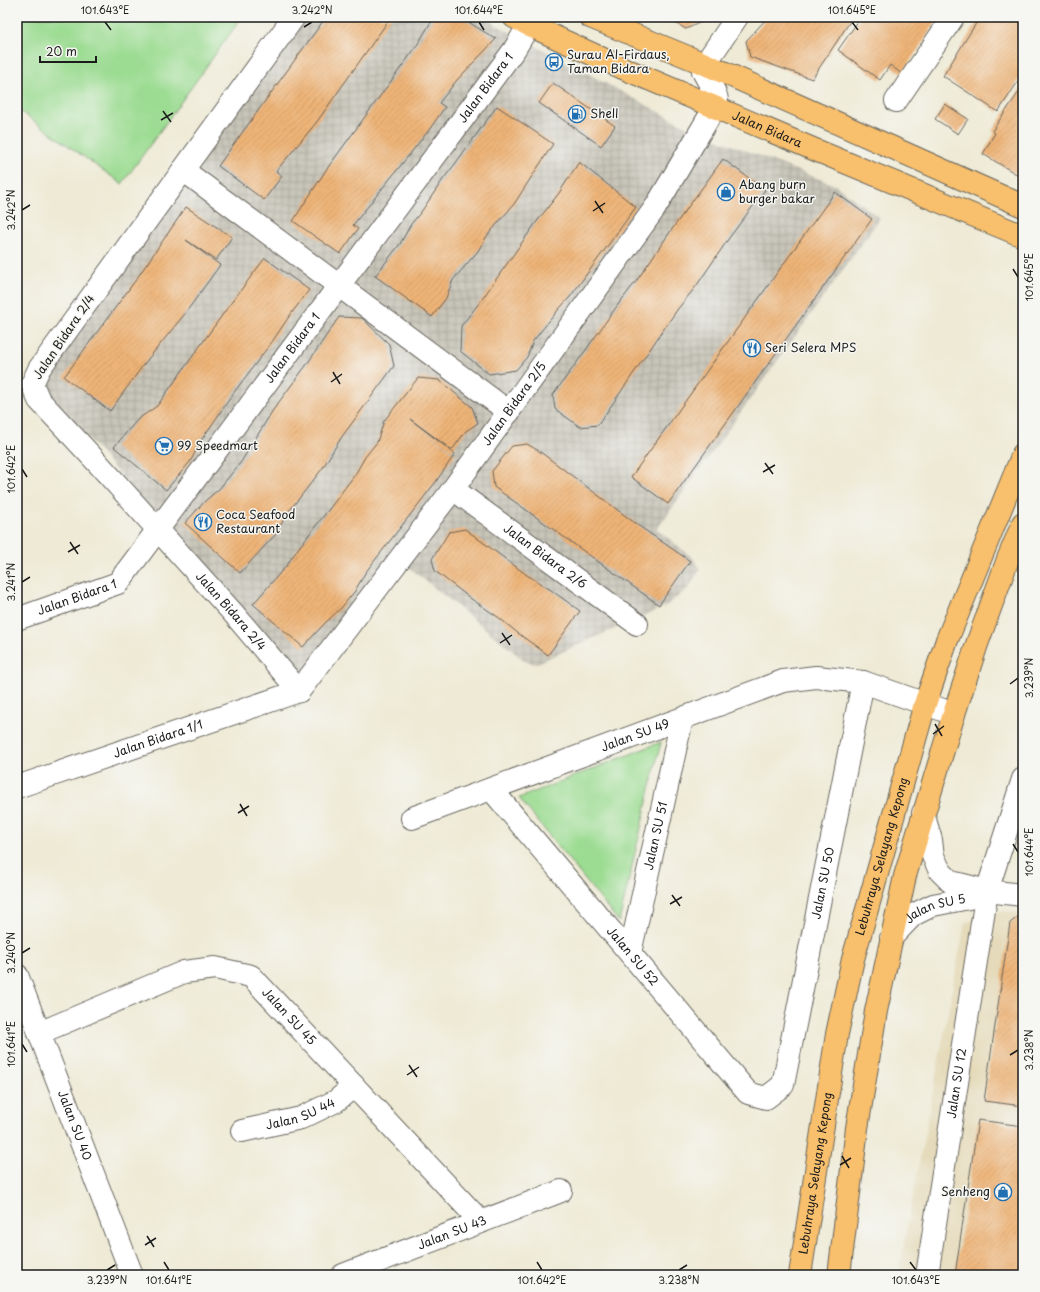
<svg xmlns="http://www.w3.org/2000/svg" width="1040" height="1292" viewBox="0 0 1040 1292" font-family="'Playpen Sans',sans-serif">
	<style>
		.built { fill: #e5daba }
		.industrial { fill: url(#industrial-grid) }
		.green { fill: #9bdc92; stroke: #5c7c57 }
		.building { fill: url(#building-hatch) }
		.lines { fill: none; stroke-linecap: round; stroke-linejoin: round }
		.minor-casing { stroke: #66645d; stroke-width: 24 }
		.major-casing { stroke: #66645d; stroke-width: 24 }
		.minor { stroke: #fff; stroke-width: 22 }
		.major { stroke: #f8bf6c; stroke-width: 22 }
		.ticks { fill: none; stroke: #1c1c1c; stroke-width: 1.5 }
		.labels { text-anchor: middle; stroke-width: 3; stroke-linejoin: round; paint-order: stroke }
		.poi-label { font-size: 12px; fill: #1c1c1c; stroke: #f6f6f2; text-anchor: start }
		.street-label { font-size: 12px; fill: #1c1c1c; stroke: #f6f6f2 }
		.neatline { fill: none; stroke: #1c1c1c; stroke-width: 1.5 }
		.ticks-label { font-size: 10px; text-anchor: middle; fill: #1c1c1c }
	</style>
	<defs>
		<pattern id="industrial-grid" width="8" height="8" patternUnits="userSpaceOnUse"><rect width="8" height="8" fill="#c7c4b8"/><path d="M0 4h8M4 0v8" fill="none" stroke="#aaa89e"/></pattern>
		<pattern id="building-hatch" width="6" height="6" patternUnits="userSpaceOnUse"><rect width="6" height="6" fill="#eeb477"/><path d="M-1 1l2-2M0 6l6-6M5 7l2-2" fill="none" stroke="#cc9a66"/></pattern>
	</defs>
	<rect width="100%" height="100%" fill="#f6f6f2"/>
	<filter id="ink" filterUnits="userSpaceOnUse"><feTurbulence type="fractalNoise" baseFrequency=".025" numOctaves="2"/><feDisplacementMap in="SourceGraphic" scale="8" xChannelSelector="R" yChannelSelector="G"/><feConvolveMatrix kernelMatrix="1 2 1 2 8 2 1 2 1" color-interpolation-filters="sRGB"/></filter>
	<filter id="wash" filterUnits="userSpaceOnUse"><feTurbulence type="fractalNoise" baseFrequency=".012" numOctaves="4" result="noise"/><feDisplacementMap in="SourceGraphic" scale="16" xChannelSelector="R" yChannelSelector="G"/><feGaussianBlur stdDeviation="0.9" result="paint"/><feColorMatrix in="noise" values="0 0 0 0 0 0 0 0 0 0 0 0 0 0 0 0 0 1.4 0 .05"/><feComposite in="paint" operator="in"/></filter>
	<g filter="url(#wash)">
		<rect width="100%" height="100%" fill="#eeead5"/>
		<!-- built -->
		<path class="built" d="M999,911L1023,913V1275H898L965,923Z"/>
		<!-- industrial -->
		<path class="industrial" d="M305,17H482L693,130L835,185L880,218L657,529L694,559L700,569L689,588L664,607L535,664L525,661L395,556L298,680L40,383Z"/>
		<!-- green -->
		<path class="green" d="M21,17H242L122,184L17,109V23Z
			M661,742L619,922L519,798Z"/>
		<g id="blocks">
			<!-- building -->
			<path class="building" d="M326,17H391L316,123L276,171L282,176L264,200L218,166Z
				M434,17H460L496,39L457,80L439,103L445,107L429,130L353,225L358,229L340,254L293,221L326,170L416,47Z
				M665,17H712L686,29Z
				M768,17H853L812,79L750,57L746,41Z
				M861,17H939L902,74L890,65L880,80L838,50Z
				M980,17H1023V74L998,112L943,76Z
				M553,83L615,126L601,146L539,103Z
				M1023,86V178L983,154L995,133L992,131Z
				M945,104L968,119L958,134L935,119Z
				M497,106L553,144L514,204L487,236L478,251L453,280L446,298L432,317L375,276L400,244L411,224L421,212L444,178L455,164Z
				M723,159L765,190L729,238L697,285L677,310L598,425L580,427L555,409L553,395L583,354L617,306L637,280L670,232Z
				M579,162L636,207L570,297L558,310L533,341L527,357L516,370L489,374L460,351L461,326L480,302L535,224L559,193Z
				M835,192L872,219L668,504L631,477Z
				M186,207L232,237L216,260L186,240L220,265L184,315L144,364L110,411L64,377L135,281Z
				M265,258L309,290L288,318L274,339L235,391L202,439L190,462L166,490L114,447L138,419L157,406L228,307Z
				M339,317L362,318L389,344L394,366L341,438L322,469L286,515L276,534L240,573L185,523L206,500L219,489L241,462L273,410L305,367Z
				M418,378L439,380L472,407L478,423L466,431L452,450L410,419L455,454L435,483L365,573L355,591L341,608L325,623L303,647L253,604L286,566L300,546L333,504L356,473L365,457L377,442L384,421Z
				M527,444L539,451L639,526L690,561L659,605L494,487L492,471L512,446Z
				M465,529L527,575L551,590L580,611L548,655L519,634L498,617L470,598L435,571L432,559L449,532Z
				M1023,913V1106L984,1101L1010,923Z
				M978,1120L1023,1126V1275H955Z"/>
		</g>
	</g>
	<g filter="url(#ink)">
		<use href="#blocks" fill-opacity="0" stroke="#66645d" stroke-width="1"/>
		<g class="lines">
			<defs>
				<g id="minor">
					<path id="s1" d="M294,17L39,369L32,384L39,400L95,460L234,614L299,691"/>
					<path d="M896,101L953,17"/>
					<path d="M183,170L509,412"/>
					<path id="s2" d="M453,489L637,624"/>
					<path id="s3" d="M17,619L118,583L514,50L529,25L532,17"/>
					<path id="s4" d="M299,691L453,489L655,208L715,107C715,106 717,102 717,101C717,92 706,79 703,71L705,64L737,17"/>
					<path id="s5" d="M17,787L299,691"/>
					<path id="s6" d="M491,789L748,1093L766,1098L783,1085L863,682"/>
					<path d="M923,813L931,840L933,856L940,871L951,882L987,891L1023,895"/>
					<path id="s7" d="M412,818L783,681L816,677L863,682L954,714"/>
					<path id="s8" d="M891,938L913,915L933,905L969,898L987,891"/>
					<path id="s9" d="M630,953L682,719"/>
					<path id="s10" d="M17,975L132,1275"/>
					<path id="s11" d="M39,1033L184,972L215,968L251,976L481,1222"/>
					<path id="s12" d="M242,1131L301,1118L336,1101L354,1086"/>
					<path id="s13" d="M343,1275L561,1191"/>
					<path id="s14" d="M927,1275L987,891L1023,779"/>
				</g>
				<g id="major">
					<path id="s15" d="M514,17L529,25L618,66L813,149L1023,236"/>
					<path d="M590,17L705,64L1023,206"/>
					<path id="s16" d="M800,1275L837,1034L853,959L925,704L947,640L1023,454"/>
					<path d="M839,1275L857,1128L876,1011L905,876L954,714L977,644L1008,559L1023,523"/>
				</g>
			</defs>
			<!-- minor casing -->
			<use href="#minor" class="minor-casing"/>
			<!-- major casing -->
			<use href="#major" class="major-casing"/>
			<!-- minor -->
			<use href="#minor" class="minor"/>
			<!-- major -->
			<use href="#major" class="major"/>
		</g>
	</g>
	<!-- ticks -->
	<path class="ticks" d="M105,22L111,30M479,22L484,30M852,22L858,30M304,27L312,22M163,111L171,122M161,120L173,113M595,201L603,213M22,210L30,205M593,211L605,203M1013,269L1018,277M333,372L340,384M331,382L342,374M765,463L773,474M22,469L27,477M763,472L775,465M70,542L78,554M68,552L80,545M22,582L30,577M502,633L510,645M500,643L512,635M1010,684L1018,678M935,724L942,736M933,734L944,726M240,804L247,816M238,813L249,806M1013,844L1018,852M672,895L680,906M670,904L682,897M22,953L30,948M22,1044L27,1052M1010,1055L1018,1050M409,1065L417,1077M407,1075L419,1067M842,1156L849,1168M840,1165L851,1158M147,1236L154,1247M145,1245L156,1238M164,1262L169,1270M537,1262L542,1270M910,1262L916,1270M107,1270L115,1265M679,1270L687,1265"/>
	<!-- icons -->
	<defs>
		<symbol id="bus-ring" viewBox="-11 -11 22 22"><circle r="9.5" fill="#f6f6f2" stroke="#1f6fb2" stroke-width="1.5"/><path d="M-5-6H5V4H4V6H2V4H-2V6H-4V4H-5ZM-3.5-4V0h7V-4ZM-3.5 1.2v1.5H-2V1.2ZM2 1.2v1.5H3.5V1.2Z" fill="#1f6fb2"/></symbol>
		<symbol id="fuel-ring" viewBox="-11 -11 22 22"><circle r="9.5" fill="#f6f6f2" stroke="#1f6fb2" stroke-width="1.5"/><path d="M-5.5-6h7V0h2V4h1.3V-2.5L3-4.5l.8-.8L6-3V5H2.5V1h-1V6h-7ZM-4.2-4.7v3.2H.2V-4.7Z" fill="#1f6fb2"/></symbol>
		<symbol id="shop-ring" viewBox="-11 -11 22 22"><circle r="9.5" fill="#f6f6f2" stroke="#1f6fb2" stroke-width="1.5"/><path d="M-5-2.5h2.3a2.7 3.5 0 0 1 5.4 0H5L5.5 6h-11ZM-1.5-2.5h3a1.5 2.3 0 0 0-3 0Z" fill="#1f6fb2"/></symbol>
		<symbol id="restaurant-ring" viewBox="-11 -11 22 22"><circle r="9.5" fill="#f6f6f2" stroke="#1f6fb2" stroke-width="1.5"/><path d="M-5-6h1v4h1v-4h1v4h1v-4h1v5L-1.5 .5V6h-2V.5L-5-1ZM5-6V6H3V1.5H1.5Q1.5-4 5-6Z" fill="#1f6fb2"/></symbol>
		<symbol id="supermarket-ring" viewBox="-11 -11 22 22"><circle r="9.5" fill="#f6f6f2" stroke="#1f6fb2" stroke-width="1.5"/><path d="M-6-5.5h2.5l.6 2H6L4.5 2H-2.5L-4.4-4H-6ZM-1.5 3.2a1.3 1.3 0 1 0 .1 0ZM3 3.2a1.3 1.3 0 1 0 .1 0Z" fill="#1f6fb2"/></symbol>
	</defs>
	<g fill-rule="evenodd">
		<use href="#bus-ring" x="544" y="52" width="20" height="20"/>
		<use href="#fuel-ring" x="567" y="104" width="20" height="20"/>
		<use href="#shop-ring" x="716" y="182" width="20" height="20"/>
		<use href="#restaurant-ring" x="742" y="338" width="20" height="20"/>
		<use href="#supermarket-ring" x="154" y="436" width="20" height="20"/>
		<use href="#restaurant-ring" x="193" y="512" width="20" height="20"/>
		<use href="#shop-ring" x="993" y="1182" width="20" height="20"/>
	</g>
	<g class="labels">
		<!-- poi labels -->
		<g class="poi-label">
			<text x="567" y="59">Surau Al-Firdaus,<tspan x="567" dy="14">Taman Bidara</tspan></text>
			<text x="590" y="118">Shell</text>
			<text x="739" y="189">Abang burn<tspan x="739" dy="14">burger bakar</tspan></text>
			<text x="765" y="352">Seri Selera MPS</text>
			<text x="177" y="450">99 Speedmart</text>
			<text x="216" y="519">Coca Seafood<tspan x="216" dy="14">Restaurant</tspan></text>
			<text x="990" y="1196" text-anchor="end">Senheng</text>
		</g>
		<!-- street labels -->
		<g class="street-label">
			<text dy="4" stroke="none"><textPath href="#s3" startOffset="724">Jalan Bidara 1</textPath></text>
			<text dy="4" stroke="none"><textPath href="#s15" startOffset="277">Jalan Bidara</textPath></text>
			<text transform="translate(64 337) rotate(-56)" y="4">Jalan Bidara 2/4</text>
			<text dy="4" stroke="none"><textPath href="#s3" startOffset="400">Jalan Bidara 1</textPath></text>
			<text dy="4" stroke="none"><textPath href="#s4" startOffset="359">Jalan Bidara 2/5</textPath></text>
			<text dy="4" stroke="none"><textPath href="#s2" startOffset="114">Jalan Bidara 2/6</textPath></text>
			<text dy="4" stroke="none"><textPath href="#s3" startOffset="64">Jalan Bidara 1</textPath></text>
			<text dy="4" stroke="none"><textPath href="#s1" startOffset="754">Jalan Bidara 2/4</textPath></text>
			<text dy="4" stroke="none"><textPath href="#s7" startOffset="238">Jalan SU 49</textPath></text>
			<text dy="4" stroke="none"><textPath href="#s5" startOffset="149">Jalan Bidara 1/1</textPath></text>
			<text dy="4" stroke="none"><textPath href="#s9" startOffset="120">Jalan SU 51</textPath></text>
			<text dy="4" stroke="none"><textPath href="#s16" startOffset="427">Lebuhraya Selayang Kepong</textPath></text>
			<text dy="4" stroke="none"><textPath href="#s6" startOffset="644">Jalan SU 50</textPath></text>
			<text dy="4" stroke="none"><textPath href="#s8" startOffset="55">Jalan SU 5</textPath></text>
			<text dy="4" stroke="none"><textPath href="#s6" startOffset="219">Jalan SU 52</textPath></text>
			<text dy="4" stroke="none"><textPath href="#s11" startOffset="281">Jalan SU 45</textPath></text>
			<text dy="4" stroke="none"><textPath href="#s14" startOffset="194">Jalan SU 12</textPath></text>
			<text dy="4" stroke="none"><textPath href="#s12" startOffset="61">Jalan SU 44</textPath></text>
			<text dy="4" stroke="none"><textPath href="#s10" startOffset="161">Jalan SU 40</textPath></text>
			<text dy="4" stroke="none"><textPath href="#s16" startOffset="103">Lebuhraya Selayang Kepong</textPath></text>
			<text dy="4" stroke="none"><textPath href="#s13" startOffset="117">Jalan SU 43</textPath></text>
		</g>
	</g>
	<!-- margin -->
	<rect width="1040" height="1292" fill="none" stroke="#f6f6f2" stroke-width="44"/>
	<!-- scale -->
	<path d="M40 56v6h56v-6" fill="none" stroke="#1c1c1c" stroke-width="2"/>
	<text x="46" y="56" font-size="12" fill="#1c1c1c" stroke="#f6f6f2" stroke-width="3" paint-order="stroke">20 m</text>
	<rect x="22" y="22" width="996" height="1248" class="neatline"/>
	<g class="ticks-label">
		<text x="105" y="14">101.643°E</text>
		<text x="312" y="14">3.242°N</text>
		<text x="479" y="14">101.644°E</text>
		<text x="852" y="14">101.645°E</text>
		<text transform="translate(11 210) rotate(-90)" y="4">3.242°N</text>
		<text transform="translate(1029 277) rotate(-90)" y="4">101.645°E</text>
		<text transform="translate(11 469) rotate(-90)" y="4">101.642°E</text>
		<text transform="translate(11 582) rotate(-90)" y="4">3.241°N</text>
		<text transform="translate(1029 678) rotate(-90)" y="4">3.239°N</text>
		<text transform="translate(1029 852) rotate(-90)" y="4">101.644°E</text>
		<text transform="translate(11 953) rotate(-90)" y="4">3.240°N</text>
		<text transform="translate(11 1044) rotate(-90)" y="4">101.641°E</text>
		<text transform="translate(1029 1050) rotate(-90)" y="4">3.238°N</text>
		<text x="107" y="1284">3.239°N</text>
		<text x="169" y="1284">101.641°E</text>
		<text x="542" y="1284">101.642°E</text>
		<text x="679" y="1284">3.238°N</text>
		<text x="916" y="1284">101.643°E</text>
	</g>
</svg>
